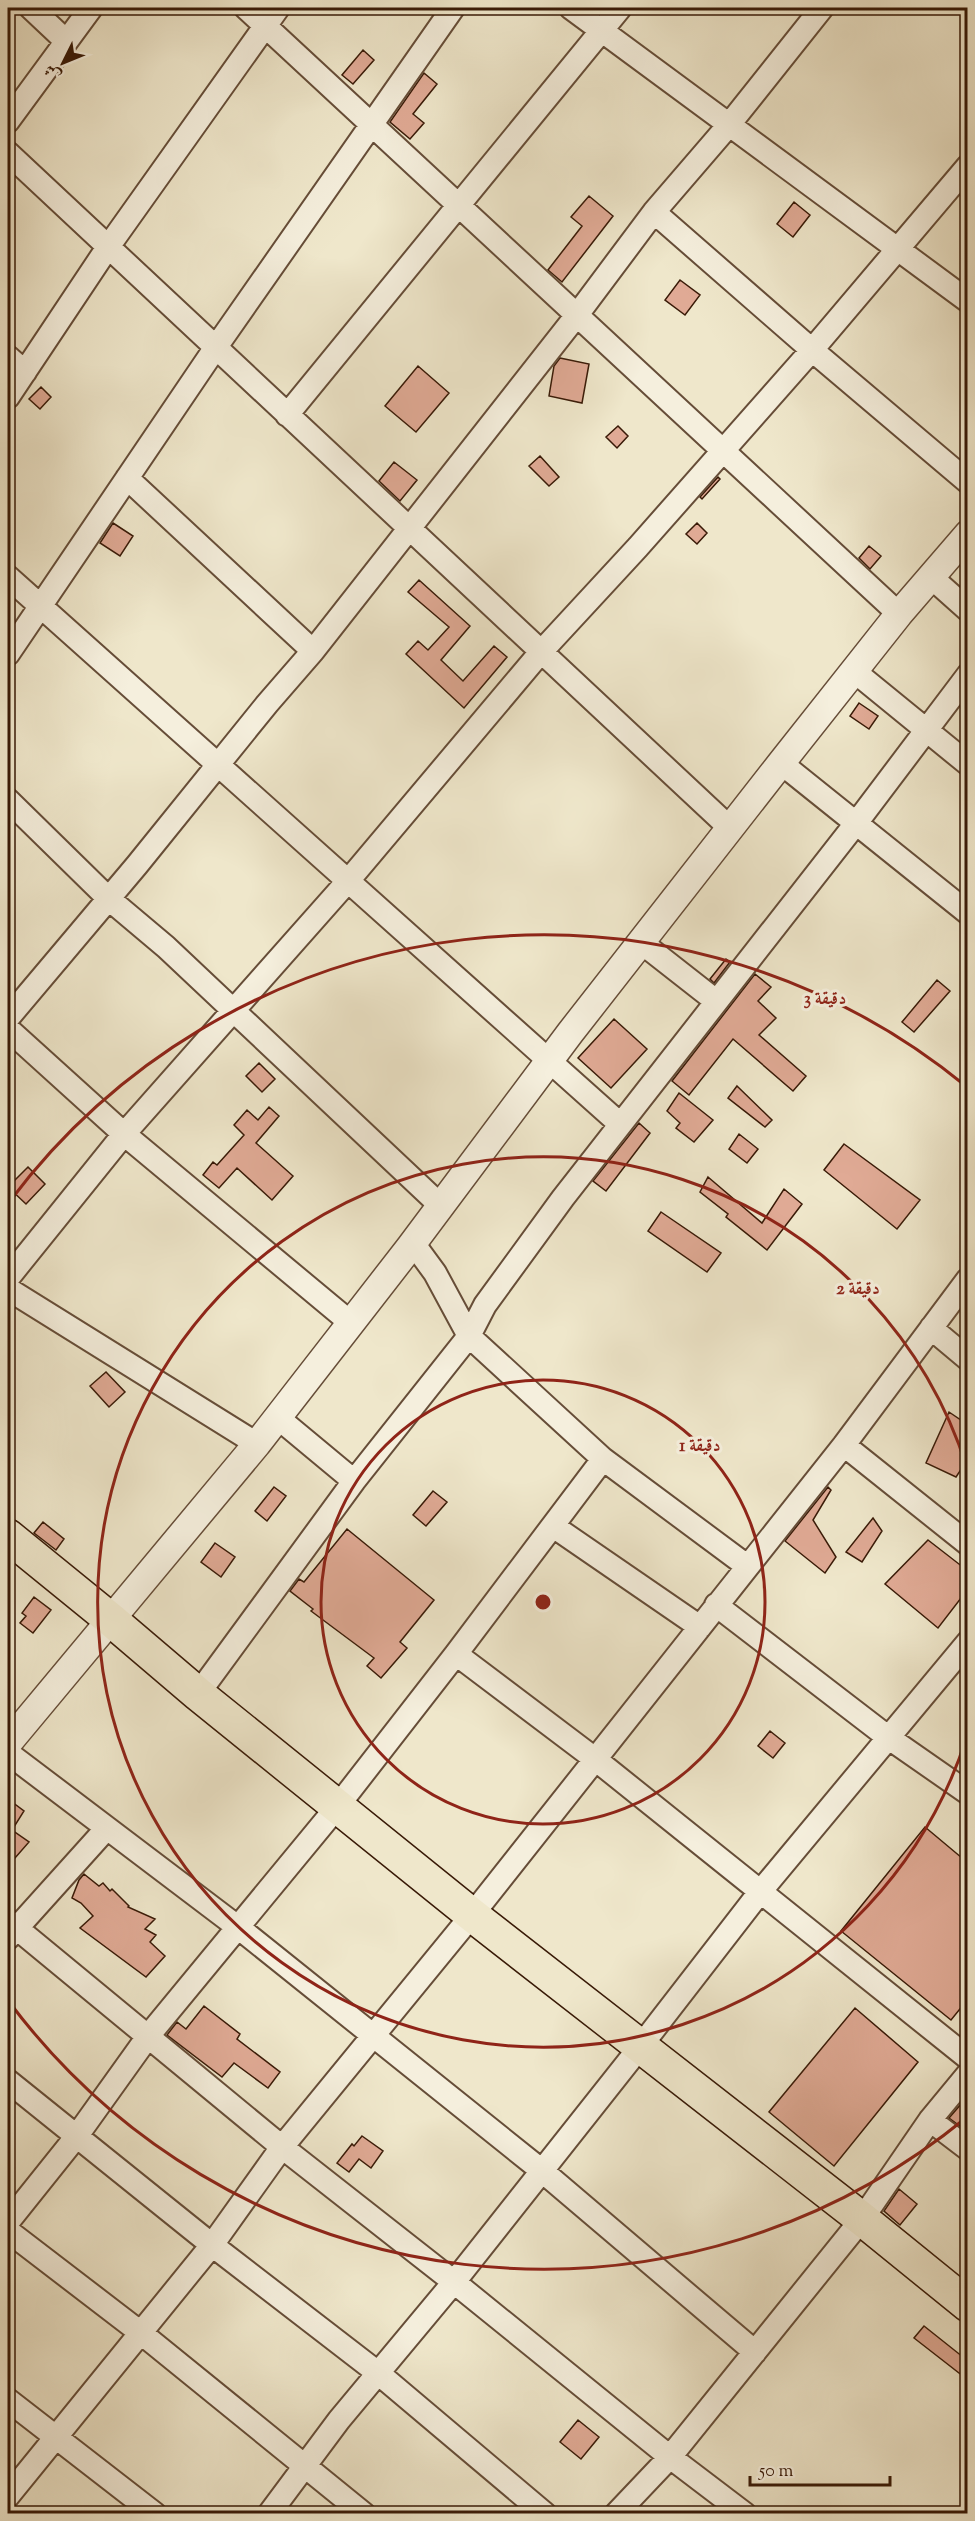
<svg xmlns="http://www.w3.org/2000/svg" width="975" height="2521" viewBox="0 0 975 2521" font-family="'Sorts Mill Goudy',Amiri,serif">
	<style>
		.building { fill: #e0aa95; stroke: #391a07; stroke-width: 1.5 }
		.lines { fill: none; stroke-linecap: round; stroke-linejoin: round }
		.minor-casing { stroke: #664d38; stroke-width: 26 }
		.tertiary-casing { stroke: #664d38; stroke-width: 30 }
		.trunk-casing { stroke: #391a07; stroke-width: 36 }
		.minor { stroke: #f5efdd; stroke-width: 22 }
		.tertiary { stroke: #f5efdd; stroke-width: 27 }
		.trunk { stroke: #efe7cb; stroke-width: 33 }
		.ring { fill: none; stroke: #8f2418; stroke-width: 3 }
		.centre { fill: #8f2418; stroke: #f5efdd; stroke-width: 3 }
		.ring-label { font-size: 18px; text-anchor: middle; font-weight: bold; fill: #8f2418; stroke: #f5efdd; stroke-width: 6; stroke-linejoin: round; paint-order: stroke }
	</style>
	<rect width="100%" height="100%" fill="#efe7cb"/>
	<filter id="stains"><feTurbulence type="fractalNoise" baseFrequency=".00333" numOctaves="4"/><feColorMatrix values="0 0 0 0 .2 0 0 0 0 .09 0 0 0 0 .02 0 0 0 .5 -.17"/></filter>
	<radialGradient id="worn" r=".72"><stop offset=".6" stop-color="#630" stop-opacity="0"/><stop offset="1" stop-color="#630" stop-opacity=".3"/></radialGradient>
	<!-- building -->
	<path class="building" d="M363,50L374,60L353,84L342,75Z
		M424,73L437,84L413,114L424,123L410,139L390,122Z
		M589,196L613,216L562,282L548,270L582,226L571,217Z
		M794,202L810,215L793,237L777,224Z
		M680,280L700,295L685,315L665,300Z
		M560,358L589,364L582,403L549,396L554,366Z
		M418,366L449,393L416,432L385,406Z
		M41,387L51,397L40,409L29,399Z
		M618,426L628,436L617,448L606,437Z
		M540,456L559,477L549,486L529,466Z
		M394,462L417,480L400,501L379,481Z
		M718,477L720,479L702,499L700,497Z
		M113,523L133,536L120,556L100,543Z
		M697,523L707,533L697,544L686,534Z
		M869,546L881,556L870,569L859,558Z
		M419,580L470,626L441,660L463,681L494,646L507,657L464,708L406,654L418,641L428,650L449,627L408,592Z
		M859,703L878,716L869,729L850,716Z
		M726,959L730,962L714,983L710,979Z
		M755,974L771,987L758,1001L776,1018L759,1035L806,1076L793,1091L733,1039L689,1095L672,1081Z
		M937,980L950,991L914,1032L902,1022Z
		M614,1019L647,1049L611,1088L578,1058Z
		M259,1063L275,1079L262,1092L246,1076Z
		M737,1086L772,1120L765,1127L728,1098Z
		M679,1093L713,1120L694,1142L676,1128L680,1123L667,1111Z
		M269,1107L279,1116L256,1143L293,1176L272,1200L237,1168L219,1188L203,1175L213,1162L217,1165L244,1135L234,1125L247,1110L258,1120Z
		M639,1123L650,1133L606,1191L593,1181Z
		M739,1134L758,1149L747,1163L729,1149Z
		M844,1144L920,1200L897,1229L824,1170Z
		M28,1167L45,1184L26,1204L8,1187Z
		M708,1177L762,1223L784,1189L802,1204L767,1250L726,1217L728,1214L700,1192Z
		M661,1212L721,1253L707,1272L648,1231Z
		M106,1372L125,1392L109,1407L90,1386Z
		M949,1412L968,1425V1459L956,1477L926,1463Z
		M274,1487L286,1496L267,1521L255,1511Z
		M828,1487L831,1490L813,1520L836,1557L825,1573L785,1541Z
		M433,1491L447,1502L426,1526L413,1515Z
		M873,1518L882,1531L862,1562L846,1552Z
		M43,1522L64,1539L56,1550L34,1533Z
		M347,1529L434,1600L400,1642L407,1648L381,1678L367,1666L374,1658L311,1611L313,1609L290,1591L299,1579L304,1582Z
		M928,1540L968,1571V1589L938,1628L885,1584Z
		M215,1543L235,1557L221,1577L201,1562Z
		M34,1597L51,1610L33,1633L20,1623L26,1616L22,1613Z
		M770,1731L785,1743L773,1758L758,1746Z
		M8,1799L24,1811L12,1830L29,1842L8,1866Z
		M925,1827L968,1863V1999L951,2020L841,1931Z
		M84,1874L99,1886L103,1883L110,1891L112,1889L129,1906L128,1907L155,1919L145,1929L156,1935L150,1942L165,1956L146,1977L80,1928L93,1916L81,1903L72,1898L79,1880Z
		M204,2006L240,2034L237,2039L280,2072L268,2088L234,2063L222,2077L167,2035L177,2022L186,2029Z
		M855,2008L918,2062L834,2166L769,2112Z
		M968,2096V2132L949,2118Z
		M362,2136L383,2151L371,2168L359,2159L349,2172L337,2163L352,2144L354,2146Z
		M899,2189L917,2204L900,2225L884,2211Z
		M924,2326L968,2361V2380L914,2338Z
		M578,2420L599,2437L581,2459L560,2442Z"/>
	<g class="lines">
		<defs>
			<path id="minor" d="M31,8L66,41
				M246,8L899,614
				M571,8L968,301
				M8,121L91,8
				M8,153L731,829
				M654,212L812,350L968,482
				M8,357L25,372
				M8,397L108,247L278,8
				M287,415L620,8
				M127,478L313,651
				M8,577L620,1124
				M931,577L968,610
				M8,654L216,347L453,8
				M854,671L968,764
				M781,763L968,913
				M8,800L109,899L166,947L441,1206
				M642,943L716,1001
				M8,1018L137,865L267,704L313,651L577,315L654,212L728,126L822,8
				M8,1029L124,1134L351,1323
				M413,1243L435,1273L469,1336L603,1459L747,1566
				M8,1278L124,1134L348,881L540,653L638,547L812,350L968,166
				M8,1289L257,1444
				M931,1328L968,1359
				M277,1417L354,1481
				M844,1445L968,1544
				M553,1526L700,1627
				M716,1605L889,1738L968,1793
				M456,1654L595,1759L968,2058
				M198,1694L354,1481L469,1336L485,1305L563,1198L857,822L968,675
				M8,1753L239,1928L541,2170L755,2352
				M8,1921L282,2147L454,2282L670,2457L745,2514
				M8,1938L107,1828
				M8,2081L212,2245L378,2373L545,2514
				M930,2120L968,2149
				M8,2222L76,2137L149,2035L337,1807L456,1654L603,1459
				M8,2231L141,2333L364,2514
				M8,2400L155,2514
				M8,2496L212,2245L282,2147L472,1915L844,1445L968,1279
				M269,2514L339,2420L454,2282L640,2047L760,1892L968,1642
				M616,2514L670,2457L862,2219L930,2120L968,2074"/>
			<path id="tertiary" d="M8,1743L257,1444L410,1247L570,1033L781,763L899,614L968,534"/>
			<path id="trunk" d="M8,1536L110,1619L198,1694L472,1915L862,2219L968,2305"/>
		</defs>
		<!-- minor casing -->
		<use href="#minor" class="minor-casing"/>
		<!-- tertiary casing -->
		<use href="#tertiary" class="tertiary-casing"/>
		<!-- trunk casing -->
		<use href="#trunk" class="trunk-casing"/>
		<!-- minor -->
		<use href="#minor" class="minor"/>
		<!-- tertiary -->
		<use href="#tertiary" class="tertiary"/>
		<!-- trunk -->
		<use href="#trunk" class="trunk"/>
	</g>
	<!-- distance rings -->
	<g class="ring">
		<circle cx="543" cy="1602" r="222"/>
		<path d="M967 1736A445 445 0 1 1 967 1468"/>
		<path d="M967 2117A667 667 0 0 1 10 2003M10 1201A667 667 0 0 1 967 1087"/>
	</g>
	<circle cx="543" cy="1602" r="9" class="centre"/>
	<g class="ring-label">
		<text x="825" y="1004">3 دقيقة</text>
		<text x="858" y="1294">2 دقيقة</text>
		<text x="700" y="1451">1 دقيقة</text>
	</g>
	<!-- margin -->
	<rect width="975" height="2521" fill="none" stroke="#efe7cb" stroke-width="30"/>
	<rect x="9" y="9" width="957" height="2503" fill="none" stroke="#391a07" stroke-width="3"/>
	<rect x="15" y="15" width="945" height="2491" fill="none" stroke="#391a07" stroke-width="1.5"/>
	<!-- north arrow -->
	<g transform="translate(63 63) rotate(227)" stroke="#f5efdd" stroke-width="4.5" paint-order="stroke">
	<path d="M0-4.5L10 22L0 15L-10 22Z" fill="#391a07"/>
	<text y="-9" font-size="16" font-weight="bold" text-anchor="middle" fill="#391a07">ش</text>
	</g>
	<!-- scale -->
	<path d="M750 2476v9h140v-9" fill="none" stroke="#391a07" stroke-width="3"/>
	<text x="759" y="2476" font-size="18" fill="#391a07" stroke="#f5efdd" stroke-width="4.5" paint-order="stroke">50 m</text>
	<rect width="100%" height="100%" filter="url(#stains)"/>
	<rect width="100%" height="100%" fill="url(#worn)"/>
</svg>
